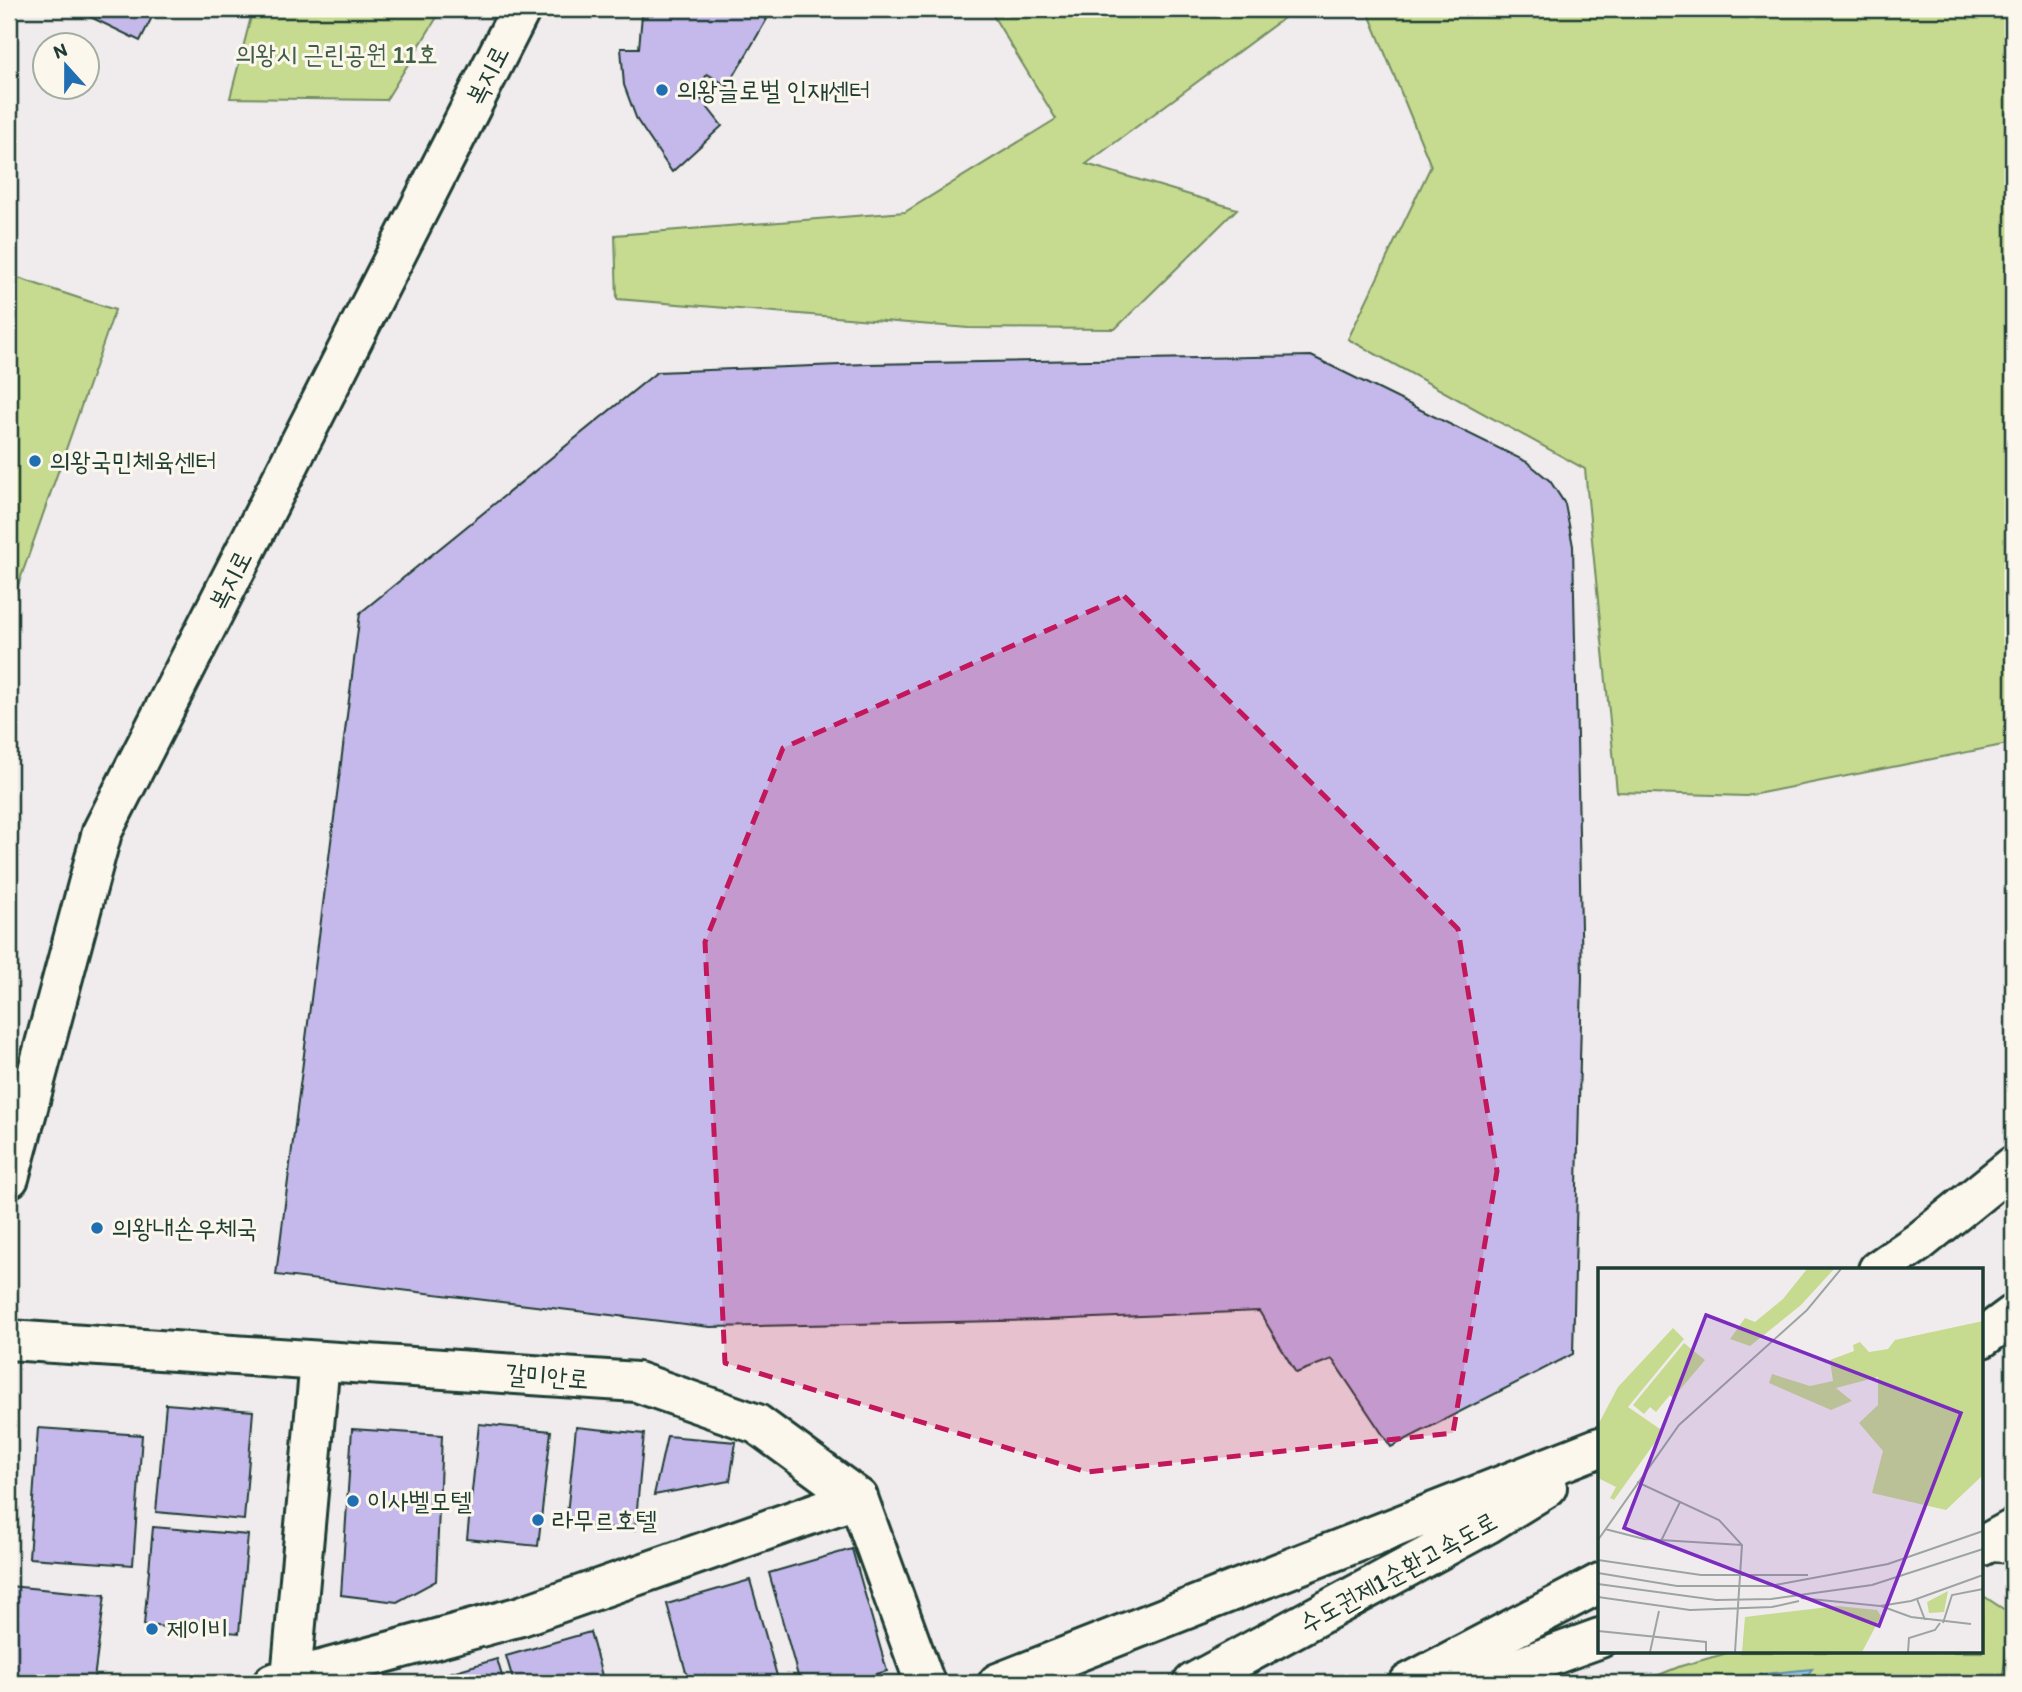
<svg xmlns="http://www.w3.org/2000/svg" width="2022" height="1692" viewBox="0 0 2022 1692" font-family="Itim,'Poor Story',sans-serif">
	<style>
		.green { fill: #c6db90; stroke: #728c62; stroke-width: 2 }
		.water { fill: #91c4ee; stroke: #638ea4; stroke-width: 2 }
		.building { fill: #c5b9eb; stroke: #1f3d34; stroke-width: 2 }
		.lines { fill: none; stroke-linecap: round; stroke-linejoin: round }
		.service-casing { stroke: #1f3d34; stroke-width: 24 }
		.minor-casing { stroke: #1f3d34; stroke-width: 44 }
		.tertiary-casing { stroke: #1f3d34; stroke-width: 44 }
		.motorway-casing { stroke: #1f3d34; stroke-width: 44 }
		.service { stroke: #fbf7ec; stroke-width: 19 }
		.minor { stroke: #fbf7ec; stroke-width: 38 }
		.tertiary { stroke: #fbf7ec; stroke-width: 38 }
		.motorway { stroke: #fbf7ec; stroke-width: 38 }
		.marked { fill: #c2185b; fill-opacity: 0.2; stroke: #c2185b; stroke-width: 5; stroke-dasharray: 14 9; stroke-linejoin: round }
		.poi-dot { fill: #1f6fb2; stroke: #fbf7ec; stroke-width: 2.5 }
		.labels { text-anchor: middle; stroke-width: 6; stroke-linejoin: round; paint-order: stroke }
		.park-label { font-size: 26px; fill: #405d46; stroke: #fbf7ec }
		.street-label { font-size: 26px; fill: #1f3d34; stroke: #fbf7ec }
		.poi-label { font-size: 26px; fill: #1f3d34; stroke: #fbf7ec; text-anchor: start }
		.inset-road { fill: none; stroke: #9ca5a2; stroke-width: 2 }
		.view { fill: #7b2cbf; fill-opacity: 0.15; stroke: #7b2cbf; stroke-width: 3.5 }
		.inset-edge { fill: none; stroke: #1f3d34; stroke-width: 3.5 }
	</style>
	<rect width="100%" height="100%" fill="#f0ebec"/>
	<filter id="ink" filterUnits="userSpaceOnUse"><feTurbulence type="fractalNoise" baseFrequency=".0143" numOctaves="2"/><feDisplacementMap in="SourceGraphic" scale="14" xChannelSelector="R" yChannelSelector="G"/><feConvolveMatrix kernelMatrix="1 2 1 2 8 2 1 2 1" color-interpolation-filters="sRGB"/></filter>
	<g filter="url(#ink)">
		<!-- green -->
		<path class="green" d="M253,9H442L386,100L230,98Z
			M989,9H1296L1086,164L1237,209L1115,329L968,328L617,299L615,235L905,212L1056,119Z
			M1367,9H2013V743L1746,796L1617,792L1585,469L1348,339L1431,166Z
			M9,275L115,310L9,611Z
			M1982,1595L2011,1614L2002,1683H1639L1681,1666L1731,1652H1982Z"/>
		<!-- water -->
		<path class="water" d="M1812,1669L1801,1683H1720L1725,1678Z"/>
		<!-- building -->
		<path class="building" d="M74,9H156L140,41Z
			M653,9H750L749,11L767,19L728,86L707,74L697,94L722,126L672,172L637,120L624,85L621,48H639L642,15H651Z
			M1311,356L1527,462L1550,481L1565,504L1573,546L1582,977L1573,1354L1391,1447L1332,1359L1296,1373L1259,1311L1047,1320L710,1327L276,1275L360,613L657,372L867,364Z
			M166,1404L253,1411L244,1520L156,1512Z
			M479,1424L551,1431L538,1546L467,1539Z
			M576,1427L644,1434L635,1530L566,1524Z
			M38,1428L142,1435L133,1565L29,1558Z
			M352,1429L442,1435L436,1581L397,1602L341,1595Z
			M667,1436L736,1442L730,1481L654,1495Z
			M153,1527L248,1535L239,1633L144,1625Z
			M852,1549L887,1671L845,1683H800L769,1573Z
			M750,1580L779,1683H689L667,1604Z
			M9,1586L105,1595L94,1679L71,1683H9Z
			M590,1632L604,1683H514L506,1656Z
			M497,1659L504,1683H414Z"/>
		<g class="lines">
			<defs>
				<path id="service" d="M1983,1551L2013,1553"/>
				<path id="minor" d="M291,1678L320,1361
					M273,1683L521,1616L858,1498"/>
				<path id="tertiary" d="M9,1178L102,832L521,9
					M9,1340L637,1382L757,1424L858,1498L925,1683
					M1982,1546L2013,1529
					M1475,1683L1600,1638"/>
				<path id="motorway" d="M1878,1270L1919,1242L2013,1166
					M1982,1338L2013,1315
					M998,1683L1600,1447
					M1193,1683L1487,1524L1547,1487
					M1409,1683L1600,1583"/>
			</defs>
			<!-- service casing -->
			<use href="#service" class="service-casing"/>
			<!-- minor casing -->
			<use href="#minor" class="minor-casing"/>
			<!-- tertiary casing -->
			<use href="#tertiary" class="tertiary-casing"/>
			<!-- motorway casing -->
			<use href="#motorway" class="motorway-casing"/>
			<!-- service -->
			<use href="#service" class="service"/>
			<!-- minor -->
			<use href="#minor" class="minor"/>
			<!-- tertiary -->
			<use href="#tertiary" class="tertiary"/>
			<!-- motorway -->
			<use href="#motorway" class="motorway"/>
		</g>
	</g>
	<!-- marked area -->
	<path class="marked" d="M1124,596L1458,929L1497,1171L1453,1433L1087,1472L725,1363L705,942L783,748Z"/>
	<!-- markers -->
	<g class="poi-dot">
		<circle cx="662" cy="90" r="7"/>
		<circle cx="35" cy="461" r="7"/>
		<circle cx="97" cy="1228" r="7"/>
		<circle cx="353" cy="1501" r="7"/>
		<circle cx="538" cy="1520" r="7"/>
		<circle cx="152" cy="1629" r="7"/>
	</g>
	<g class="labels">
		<!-- park labels -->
		<g class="park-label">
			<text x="336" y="63">의왕시 근린공원 11호</text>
		</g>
		<!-- street labels -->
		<g class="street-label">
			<text transform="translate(487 75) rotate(-63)" y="9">복지로</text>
			<text transform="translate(230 580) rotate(-63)" y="9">복지로</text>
			<text transform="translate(547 1376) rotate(4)" y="9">갈미안로</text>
			<text transform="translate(1398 1572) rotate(-29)" y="9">수도권제1순환고속도로</text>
		</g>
		<!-- poi labels -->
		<g class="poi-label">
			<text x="676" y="99">의왕글로벌 인재센터</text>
			<text x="49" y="470">의왕국민체육센터</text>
			<text x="111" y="1237">의왕내손우체국</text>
			<text x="367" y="1510">이사벨모텔</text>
			<text x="552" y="1529">라무르호텔</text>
			<text x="166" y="1638">제이비</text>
		</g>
	</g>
	<!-- overview -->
	<g transform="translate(1598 1268)">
		<rect width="385" height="385" fill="#f0ebec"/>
		<path d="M209,1H236L203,37L152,78L132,71L147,50L157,54L185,31ZM385,53V207L348,242L274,225L285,183L261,155L280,137V109L238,120L254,133L233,142L171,115L174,106L212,118L235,113L232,92L256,83L255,77L262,74L271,84L290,81L297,72ZM75,60L86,71L30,139L65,163L16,232L12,230L18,219L0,210V157L20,119ZM86,75L107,92L75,130L72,127L58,144L52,139L46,146L35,137ZM350,323L346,344L331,345L329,334ZM239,338L279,342L283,348L264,384H144L147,349Z" fill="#c6db90"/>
		<path class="inset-road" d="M39,214L121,252L144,277L137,384M7,261L46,271L144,277M0,272L81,157L209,42L243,1M63,273L82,234M0,292L103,307H210M0,305L79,318H172L290,296L385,263M0,316L118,332L173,331L274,317L385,281M0,329L92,342L174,339L201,333M203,330L282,338L313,333L385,307M319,331L327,352M283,338L313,349L373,356M345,355L354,327L385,321M0,363L108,374V384M52,384L61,343M310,384L311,370L337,362L342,355"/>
		<path class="view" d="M108,47L363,145L281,358L26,260Z"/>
		<rect width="385" height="385" class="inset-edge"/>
	</g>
	<!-- margin -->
	<rect width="2022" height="1692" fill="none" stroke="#fbf7ec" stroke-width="35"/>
	<rect x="18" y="18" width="1987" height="1657" fill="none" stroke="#1f3d34" stroke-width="2.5" filter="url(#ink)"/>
	<!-- north arrow -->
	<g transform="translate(66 66) rotate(339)"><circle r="33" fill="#fbf7ec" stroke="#a3ada2" stroke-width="2"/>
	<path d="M0-5L12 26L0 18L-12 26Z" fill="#1f6fb2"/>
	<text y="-10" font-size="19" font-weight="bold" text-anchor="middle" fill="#1f3d34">N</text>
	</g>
</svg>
